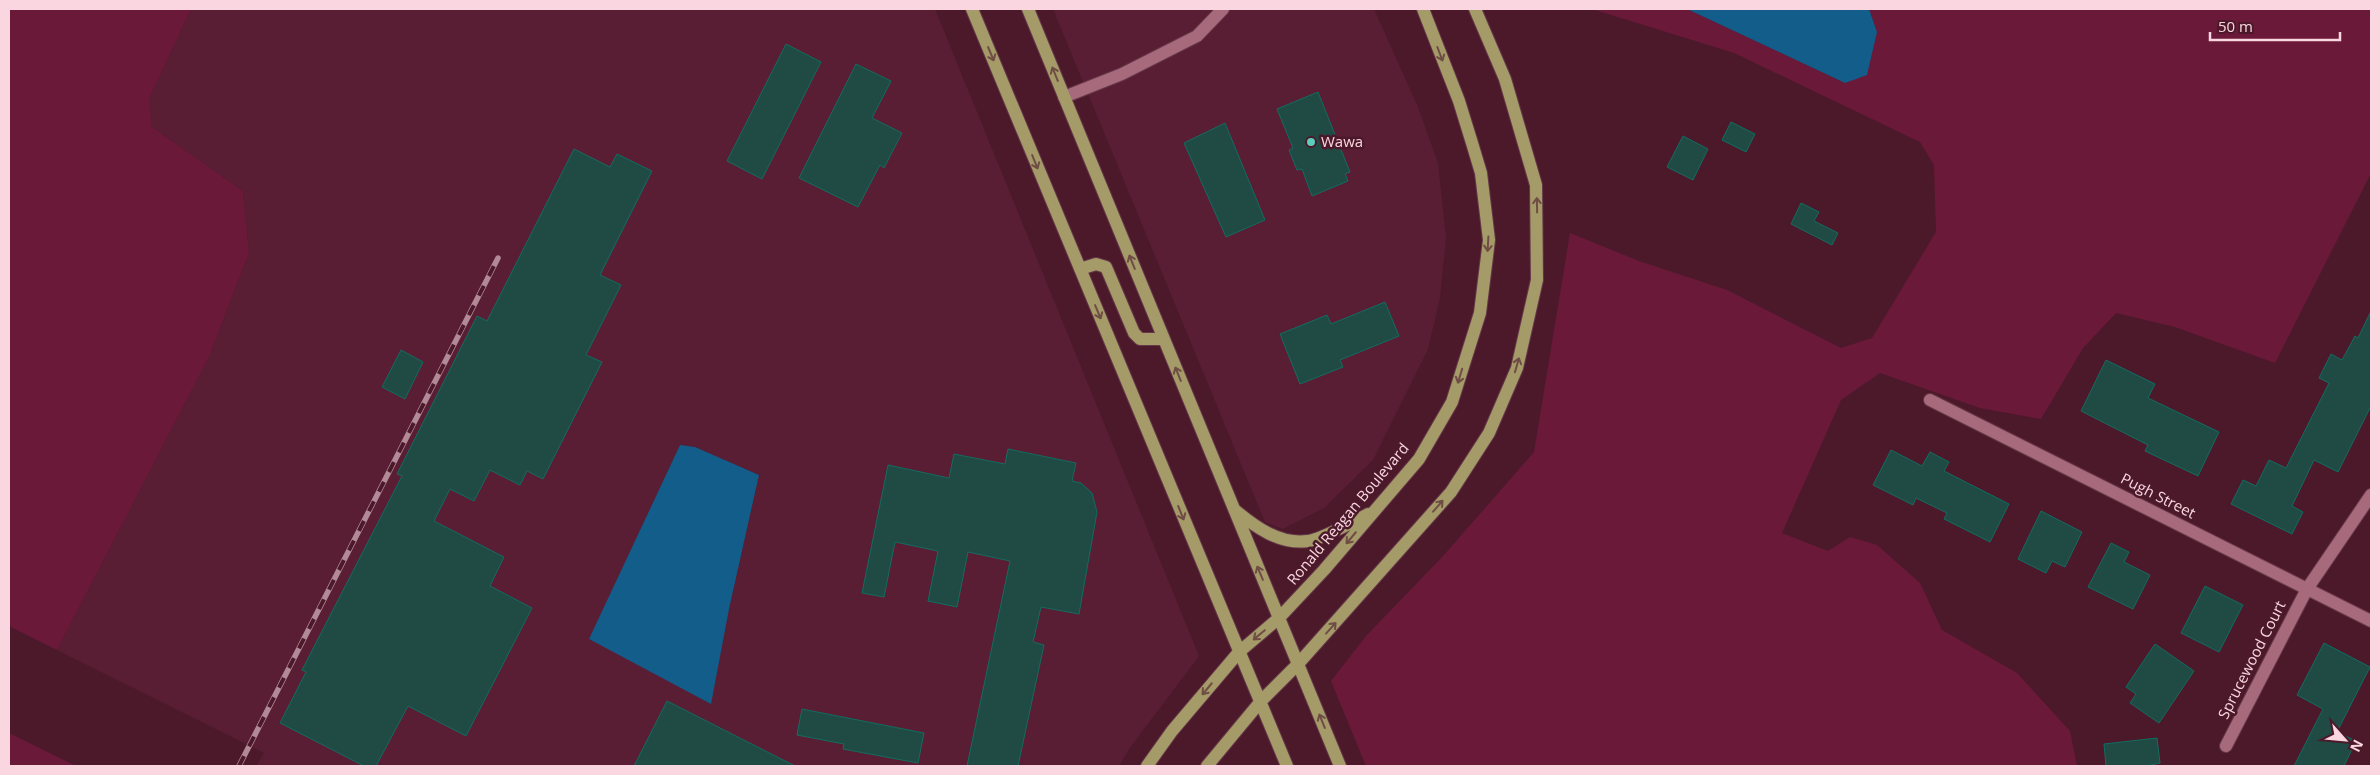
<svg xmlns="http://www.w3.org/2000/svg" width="2380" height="775" viewBox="0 0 2380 775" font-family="'Open Sans',sans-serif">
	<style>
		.built { fill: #591e34; fill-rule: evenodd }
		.green { fill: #6a1939 }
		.water { fill: #135d8a }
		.building { fill: #204b44; stroke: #126c60 }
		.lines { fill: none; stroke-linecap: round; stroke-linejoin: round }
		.minor-casing { stroke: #653848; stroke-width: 14 }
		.major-casing { stroke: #653848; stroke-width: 14 }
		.minor { stroke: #a76a7c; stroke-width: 12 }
		.major { stroke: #a59b69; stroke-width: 12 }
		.rail-casing { stroke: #b28996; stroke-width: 5.5 }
		.rail { stroke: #4c192b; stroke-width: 4; stroke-dasharray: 11; stroke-linecap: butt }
		.oneway { stroke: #704d44 }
		.poi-dot { fill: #5bcebc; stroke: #4c192b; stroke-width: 2 }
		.labels { text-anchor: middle; stroke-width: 5; stroke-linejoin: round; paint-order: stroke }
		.poi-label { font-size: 15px; fill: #fad7e0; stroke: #4c192b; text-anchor: start }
		.street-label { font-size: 15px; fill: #fad7e0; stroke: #4c192b }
	</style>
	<rect width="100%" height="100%" fill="#4c192b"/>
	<!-- built -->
	<path class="built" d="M191,9H935L1199,656L1129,749L1119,766H256L264,753L57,650L209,357L249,253L243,191L151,126L150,97ZM680,445L695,447L759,475L729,609L589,640Z
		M1053,9H1374L1418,107L1438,163L1446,237L1440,298L1428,349L1373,460L1324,508L1283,529L1265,522Z"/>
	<!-- green -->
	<path class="green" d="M9,9H191L150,97L151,126L243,191L249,253L209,357L57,650L9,626Z
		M1592,9H1687L1845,83L1877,32L1869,9H2371V173L2275,363L2175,327L2116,313L2083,348L2041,419L1980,408L1880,373L1841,400L1782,533L1828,551L1850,537L1877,545L1920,583L1942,630L2017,673L2070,731L2077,766H1366L1331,681L1366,636L1444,555L1534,452L1570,233L1639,261L1727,290L1841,348L1872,338L1936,232L1934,165L1920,142L1734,53Z
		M9,733L76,766H9Z"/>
	<!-- water -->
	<path class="water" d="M1687,9H1869L1877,32L1867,75L1845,83Z
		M680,445L695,447L759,475L729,609L711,704L589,639Z"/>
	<!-- building -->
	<path class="building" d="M786,44L821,62L762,179L727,161Z
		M856,64L891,81L872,118L902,133L884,168L880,165L858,207L799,178Z
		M1318,92L1350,172L1345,174L1348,181L1312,196L1302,169L1297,170L1289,150L1293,148L1277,109Z
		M1731,122L1755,134L1746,152L1722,140Z
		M1225,123L1265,220L1226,237L1184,143Z
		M1683,136L1708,149L1693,180L1667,167Z
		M574,149L610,167L617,154L652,171L600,275L621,285L586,355L602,362L543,479L527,471L520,485L490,470L474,501L450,489L434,521L504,557L490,586L532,608L466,736L408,706L376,766H364L280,723L306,672L302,670L402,476L397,474L477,316L487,321Z
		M1801,203L1819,212L1814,221L1838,233L1832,245L1791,224Z
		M1385,302L1399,336L1340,360L1343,367L1300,384L1280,334L1327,315L1331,324Z
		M2371,311V406L2338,472L2314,460L2292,506L2303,512L2292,534L2231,504L2243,480L2256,486L2269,460L2286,468L2329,383L2319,378L2331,354L2342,360L2355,336L2358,338Z
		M401,350L423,362L405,399L382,387Z
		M2106,360L2155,384L2148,398L2219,432L2198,476L2145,451L2148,445L2081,411Z
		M1008,449L1076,463L1072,481L1081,483L1092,493L1097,512L1079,614L1041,607L1033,642L1044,645L1018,766H967L1010,561L968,552L957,607L928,601L938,551L895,542L884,597L862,593L888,465L949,478L954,454L1005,464Z
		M1891,450L1922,466L1930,452L1949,462L1944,471L2009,504L1990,542L1944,519L1947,513L1916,498L1913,505L1873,485Z
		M2041,511L2082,532L2065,567L2052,561L2046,573L2018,559Z
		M2111,543L2129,552L2124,562L2150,575L2133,609L2088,587Z
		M2205,586L2243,605L2219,652L2181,633Z
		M2324,643L2370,667L2337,732L2356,741L2344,766H2294L2323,709L2297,695Z
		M2155,644L2194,671L2159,723L2130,703L2136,694L2126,687Z
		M667,701L795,766H634Z
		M802,709L924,733L918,763L843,749L844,744L797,735Z
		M2157,738L2160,763L2147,766H2106L2104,744Z"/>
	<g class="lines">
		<defs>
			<path id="minor" d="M1064,97L1122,74L1197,36L1223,9
				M1930,400L2371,621
				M2226,746L2307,589L2371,495"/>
			<path id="major" d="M972,9L1287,766
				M1028,9L1340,766
				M1080,269L1096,264L1106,267L1134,333L1140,339H1164
				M1235,510C1255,527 1280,545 1308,541C1321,540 1354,521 1368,514
				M1147,766L1172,731L1239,652L1279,618L1324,570L1419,459L1452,402L1480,313L1489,240L1481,173L1472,143L1459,101L1423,9
				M1207,766L1261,701L1298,664L1451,492L1489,433L1517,368L1537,280L1536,185L1505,79L1475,9"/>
		</defs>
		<!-- minor casing -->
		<use href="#minor" class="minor-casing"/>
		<!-- major casing -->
		<use href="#major" class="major-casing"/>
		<!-- minor -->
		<use href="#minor" class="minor"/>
		<!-- major -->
		<use href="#major" class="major"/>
		<defs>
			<path id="rail" d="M239,766L498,258"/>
		</defs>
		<!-- rail casing -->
		<use href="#rail" class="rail-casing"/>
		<!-- rail -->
		<use href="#rail" class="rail"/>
	</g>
	<!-- one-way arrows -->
	<defs><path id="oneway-shaft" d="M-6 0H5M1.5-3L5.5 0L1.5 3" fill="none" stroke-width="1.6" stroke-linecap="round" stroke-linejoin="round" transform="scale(1.25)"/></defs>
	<g class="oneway">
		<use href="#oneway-shaft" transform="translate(991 54) rotate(67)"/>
		<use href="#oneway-shaft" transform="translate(1440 54) rotate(69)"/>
		<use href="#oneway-shaft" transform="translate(1055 74) rotate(-112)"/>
		<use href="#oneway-shaft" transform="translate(1035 162) rotate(68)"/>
		<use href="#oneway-shaft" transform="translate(1537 205) rotate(-91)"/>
		<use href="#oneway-shaft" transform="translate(1488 244) rotate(93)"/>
		<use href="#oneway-shaft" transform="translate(1132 262) rotate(-112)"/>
		<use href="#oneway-shaft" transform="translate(1098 312) rotate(67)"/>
		<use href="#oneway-shaft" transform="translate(1517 365) rotate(-74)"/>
		<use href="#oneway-shaft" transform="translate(1178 374) rotate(-112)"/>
		<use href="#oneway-shaft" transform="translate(1460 376) rotate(107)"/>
		<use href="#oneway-shaft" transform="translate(1438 506) rotate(-49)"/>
		<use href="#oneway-shaft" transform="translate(1181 513) rotate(68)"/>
		<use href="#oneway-shaft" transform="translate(1351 538) rotate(130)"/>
		<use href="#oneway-shaft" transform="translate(1260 573) rotate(-113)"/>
		<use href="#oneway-shaft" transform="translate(1331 628) rotate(-48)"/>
		<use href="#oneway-shaft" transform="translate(1259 635) rotate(140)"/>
		<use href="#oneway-shaft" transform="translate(1207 689) rotate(130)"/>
		<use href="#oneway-shaft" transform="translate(1322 721) rotate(-112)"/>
	</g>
	<!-- markers -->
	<circle class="poi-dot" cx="1311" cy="142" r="5"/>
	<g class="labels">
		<!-- poi labels -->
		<g class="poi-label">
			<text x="1321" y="147">Wawa</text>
		</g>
		<!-- street labels -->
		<g class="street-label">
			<text transform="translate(2158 496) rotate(27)" y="5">Pugh Street</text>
			<text transform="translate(1348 514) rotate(-50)" y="5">Ronald Reagan Boulevard</text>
			<text transform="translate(2252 660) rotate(-63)" y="5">Sprucewood Court</text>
		</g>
	</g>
	<!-- border -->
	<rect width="2380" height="775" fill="none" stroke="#fad7e0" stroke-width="20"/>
	<!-- north arrow -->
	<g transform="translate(2345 740) rotate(117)" stroke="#4c192b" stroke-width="4" paint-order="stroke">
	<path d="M0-4L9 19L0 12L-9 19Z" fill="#fad7e0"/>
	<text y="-8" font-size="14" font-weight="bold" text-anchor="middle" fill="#fad7e0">N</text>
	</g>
	<!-- scale -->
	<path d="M2210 32v8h130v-8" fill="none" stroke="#fad7e0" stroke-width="2.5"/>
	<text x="2218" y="32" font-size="15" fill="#fad7e0" stroke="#4c192b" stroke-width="4" paint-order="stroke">50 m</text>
</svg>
